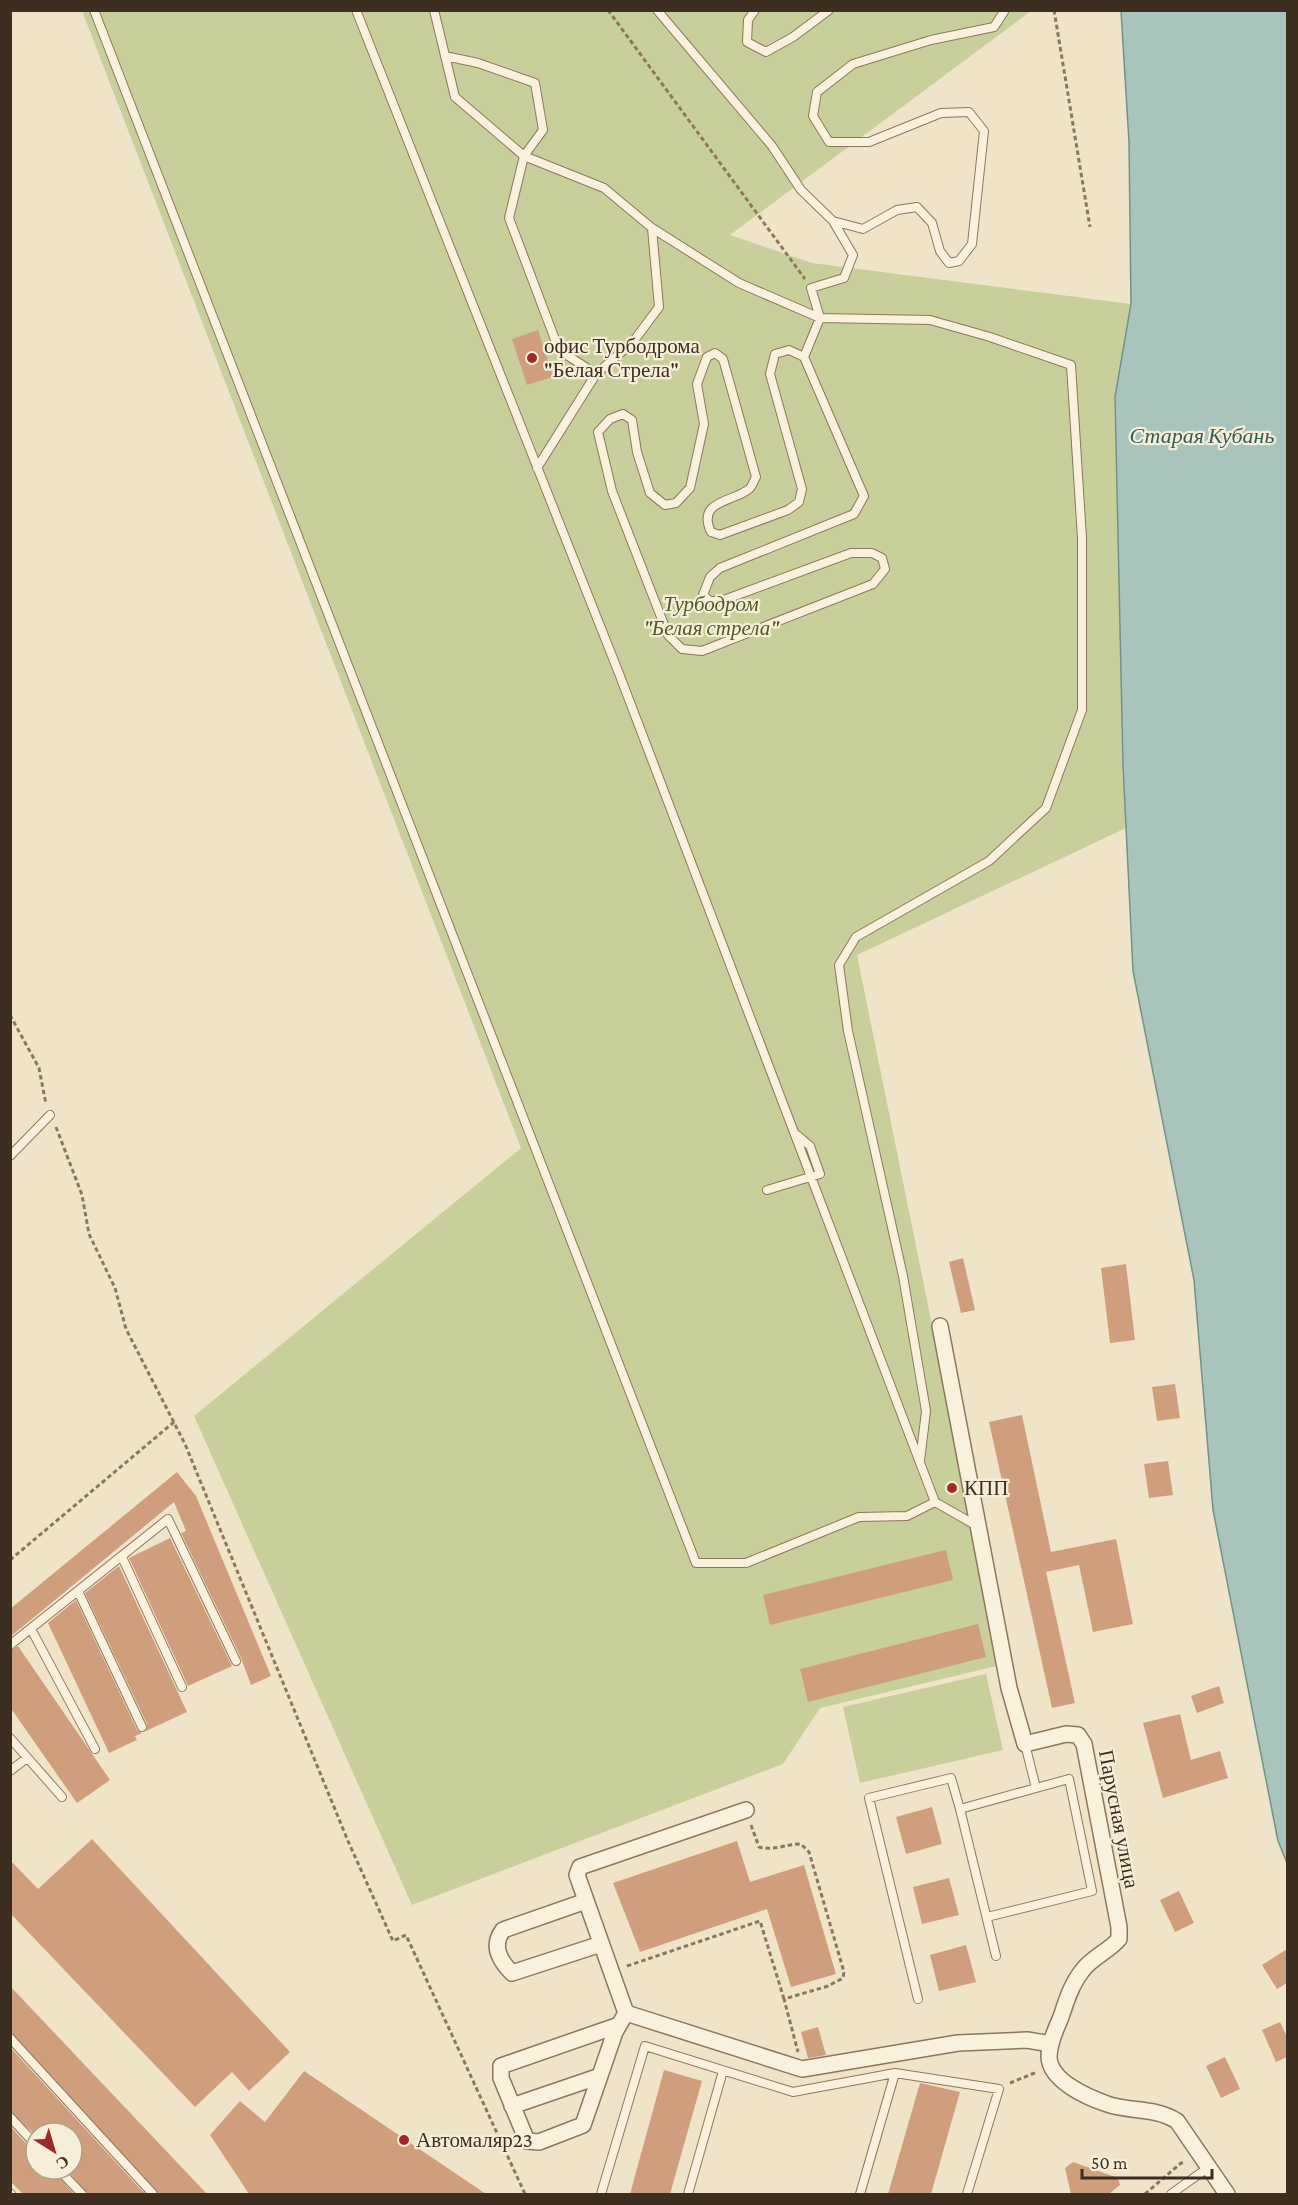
<svg xmlns="http://www.w3.org/2000/svg" width="1298" height="2205" viewBox="0 0 1298 2205" font-family="'Crimson Pro',serif">
	<style>
		.green { fill: #c9cf9b }
		.water { fill: #a9c4bc; stroke: #6f938a; stroke-width: 1.5 }
		.building { fill: #cf9f7d }
		.lines { fill: none; stroke-linecap: round; stroke-linejoin: round }
		.lane-casing { stroke: #8d765c; stroke-width: 10 }
		.street-casing { stroke: #8d765c; stroke-width: 18 }
		.path { stroke: #8d765c; stroke-width: 3; stroke-dasharray: 4.5 3; stroke-linecap: butt }
		.lane { stroke: #faf1dc; stroke-width: 8 }
		.street { stroke: #faf1dc; stroke-width: 15 }
		.poi-dot { fill: #9e2a2b; stroke: #f7eed8; stroke-width: 2 }
		.labels { text-anchor: middle; stroke-width: 4.5; stroke-linejoin: round; paint-order: stroke }
		.poi-label { font-size: 21px; fill: #3d2e20; stroke: #f7eed8; text-anchor: start }
		.park-label { font-size: 21px; font-style: italic; fill: #4d5a26; stroke: #f7eed8 }
		.street-label { font-size: 21px; fill: #3d2e20; stroke: #f7eed8 }
		.water-label { font-size: 22px; font-style: italic; fill: #2f5d5a; stroke: #f7eed8 }
	</style>
	<rect width="100%" height="100%" fill="#f0e4c8"/>
	<!-- green -->
	<path class="green" d="M82,11H1031L730,235L812,263L1131,304L1115,397L1126,828L857,955L1001,1665L820,1708L783,1764L412,1905L194,1416L521,1148Z
		M986,1674L1003,1750L860,1783L843,1707Z"/>
	<!-- water -->
	<path class="water" d="M1121,11H1287V1863L1278,1841L1213,1510L1194,1280L1133,971L1123,765L1115,397L1131,304L1129,142Z"/>
	<!-- building -->
	<path class="building" d="M538,330L553,377L527,385L512,339Z
		M963,1258L975,1310L961,1313L949,1262Z
		M1126,1264L1135,1340L1110,1343L1101,1268Z
		M1175,1384L1180,1418L1157,1421L1152,1387Z
		M1022,1415L1051,1552L1116,1539L1133,1624L1093,1632L1079,1565L1046,1572L1075,1703L1052,1708L989,1422Z
		M1168,1461L1173,1495L1149,1498L1144,1464Z
		M177,1472L196,1496L271,1676L251,1685L241,1658L181,1533L186,1531L174,1502L10,1637V1609Z
		M170,1538L232,1666L188,1686L129,1558Z
		M946,1550L953,1580L770,1625L763,1595Z
		M119,1566L187,1712L146,1731L147,1724L85,1593Z
		M76,1600L137,1730L142,1733L135,1736L137,1740L109,1753L48,1623Z
		M978,1624L986,1657L808,1702L800,1669Z
		M18,1646L110,1780L77,1803L10,1707V1651Z
		M1219,1686L1224,1703L1197,1713L1191,1696Z
		M1180,1714L1191,1760L1220,1751L1228,1778L1163,1798L1143,1723Z
		M932,1807L942,1844L906,1854L896,1817Z
		M92,1839L290,2052L249,2091L232,2072L195,2107L10,1913V1860L38,1889Z
		M737,1841L750,1882L804,1865L836,1974L791,1987L767,1909L640,1952L613,1883Z
		M949,1878L959,1915L922,1924L913,1887Z
		M1179,1891L1194,1923L1175,1932L1160,1900Z
		M966,1945L976,1982L939,1991L930,1955Z
		M1287,1949V1983L1277,1989L1262,1965Z
		M10,1986L207,2194H159L10,2032Z
		M1280,2022L1287,2037V2057L1276,2062L1262,2030Z
		M818,2027L826,2055L808,2058L801,2032Z
		M10,2047L145,2194H88L66,2169H72V2133H33L10,2111Z
		M1225,2057L1240,2089L1221,2098L1206,2066Z
		M664,2070L702,2081L670,2194H630Z
		M304,2071L486,2194H249L210,2135L240,2101L265,2122Z
		M920,2083L960,2092L931,2194H888Z
		M10,2126L36,2154V2169H52L74,2194H23L10,2181Z
		M1073,2162L1118,2178L1120,2185L1109,2194H1071L1065,2168Z"/>
	<g class="lines">
		<defs>
			<path id="lane" d="M94,10L696,1563H746L859,1517L907,1516L935,1502
				M356,10L620,676L935,1502L977,1526
				M434,10L455,97L524,156L604,188L652,228L659,307L633,342L596,374L537,468
				M657,10L772,146L801,190L833,221L863,229L897,210L917,207L932,223L940,251L949,263L959,261L972,244L984,131L969,112L941,113L869,142H829L813,116L817,92L853,64L931,40L994,27L1005,10
				M755,10L748,20L747,42L766,52L793,37L829,10
				M445,56L478,63L535,83L543,130L524,156L509,218L559,350L596,374
				M652,228L739,283L820,318L930,320L990,337L1071,365L1082,538V710L1046,808L989,861L856,937L839,965L848,1031L903,1276L926,1411L920,1461
				M789,350L804,357L864,496L854,514L720,568L710,577L703,595L710,601H721L851,553H872L882,558L885,569L873,584L702,651L682,649L668,635L612,491L598,432L610,419L623,414L632,420L637,452L650,493L665,505L676,503L690,488L704,424L697,384L707,357L715,353L723,359L756,477C754,480 752,487 749,489C734,502 696,500 711,532L720,535L788,510L799,502L802,489L770,374L775,354Z
				M804,357L820,318L811,288L844,278L853,255L833,221
				M10,1156L50,1115
				M767,1190L820,1174L810,1146L797,1135
				M122,1557L182,1687
				M78,1591L142,1727
				M31,1629L95,1749
				M10,1645L168,1519L236,1661
				M10,1738L62,1797
				M10,1771L27,1758
				M987,1917L1092,1891L1069,1779L1036,1788
				M996,1956L960,1809L1036,1788L1025,1744
				M918,1999L869,1798L951,1778L960,1809
				M10,2038L153,2194
				M10,2117L36,2145
				M58,2169L82,2194
				M10,2194H11
				M601,2194L645,2046L793,2092L895,2073L999,2089L967,2194
				M688,2194L723,2071
				M860,2194L895,2073
				M1171,2194L1209,2167"/>
			<path id="street" d="M940,1326L1009,1688L1025,1744L1066,1734L1078,1735L1084,1744L1119,1927V1939C1108,1952 1092,1957 1082,1971C1071,1985 1066,2002 1061,2017C1056,2029 1049,2043 1049,2057C1050,2081 1087,2097 1107,2104C1130,2112 1155,2107 1177,2121L1227,2194
				M586,1901L503,1930C491,1946 500,1961 512,1973L601,1944
				M626,2013L577,1875L580,1867L746,1810
				M619,2025L501,2066V2078L527,2141L539,2142L583,2125L615,2032L626,2013L802,2069L958,2043L1027,2040L1051,2044
				M512,2106L600,2076"/>
		</defs>
		<!-- lane casing -->
		<use href="#lane" class="lane-casing"/>
		<!-- street casing -->
		<use href="#street" class="street-casing"/>
		<!-- path -->
		<path class="path" d="M608,10L805,279
			M1054,10L1090,227
			M10,1015L39,1068L46,1104
			M56,1127L82,1195L89,1234L115,1288L126,1329L185,1444L348,1841L393,1941L406,1935L525,2194
			M10,1560L174,1422
			M751,1825L759,1847C774,1851 786,1844 801,1844L809,1852L844,1972L843,1978L828,1986L784,1999L798,2052
			M627,1966L760,1921L784,1999
			M1010,2083L1037,2072
			M1145,2194L1181,2163L1185,2162"/>
		<!-- lane -->
		<use href="#lane" class="lane"/>
		<!-- street -->
		<use href="#street" class="street"/>
	</g>
	<!-- markers -->
	<g class="poi-dot">
		<circle cx="532" cy="358" r="6"/>
		<circle cx="952" cy="1488" r="6"/>
		<circle cx="404" cy="2140" r="6"/>
	</g>
	<g class="labels">
		<!-- poi labels -->
		<g class="poi-label">
			<text x="544" y="353">офис Турбодрома<tspan x="544" dy="24">"Белая Стрела"</tspan></text>
			<text x="964" y="1495">КПП</text>
			<text x="416" y="2147">Автомаляр23</text>
		</g>
		<!-- park labels -->
		<g class="park-label">
			<text x="711" y="611">Турбодром<tspan x="711" dy="24">"Белая стрела"</tspan></text>
		</g>
		<!-- street labels -->
		<g class="street-label">
			<text transform="translate(1119 1819) rotate(79)" y="7">Парусная улица</text>
		</g>
		<!-- water labels -->
		<g class="water-label">
			<text x="1202" y="443">Старая Кубань</text>
		</g>
	</g>
	<!-- border -->
	<rect width="1298" height="2205" fill="none" stroke="#3d2e20" stroke-width="24"/>
	<!-- north arrow -->
	<g transform="translate(54 2151) rotate(143)"><circle r="28" fill="#f7eed8" stroke="#ada18e" stroke-width="1.5"/>
	<path d="M0-4.5L10 22L0 15L-10 22Z" fill="#9e2a2b"/>
	<text y="-9" font-size="16" font-weight="bold" text-anchor="middle" fill="#3d2e20">С</text>
	</g>
	<!-- scale -->
	<path d="M1082 2169v9h130v-9" fill="none" stroke="#3d2e20" stroke-width="3"/>
	<text x="1091" y="2169" font-size="18" fill="#3d2e20" stroke="#f7eed8" stroke-width="4.5" paint-order="stroke">50 m</text>
</svg>
